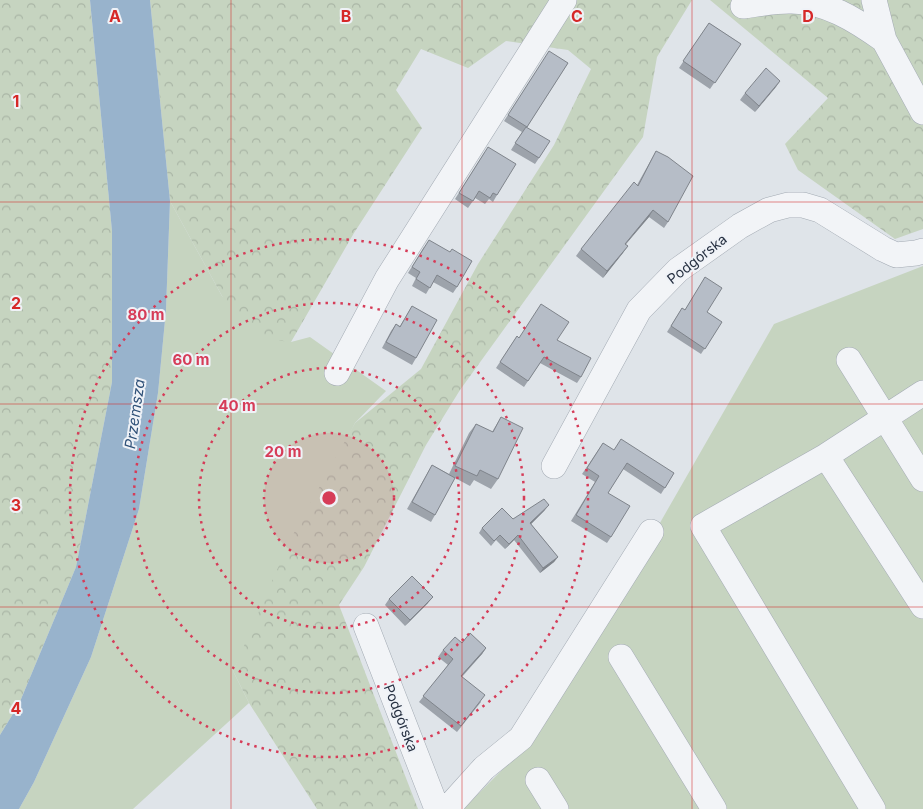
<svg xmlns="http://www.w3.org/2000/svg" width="923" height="809" viewBox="0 0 923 809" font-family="Inter,sans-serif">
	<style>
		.green { fill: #c6d4c0 }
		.forest { fill: url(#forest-crowns) }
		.water { fill: #98b3cc }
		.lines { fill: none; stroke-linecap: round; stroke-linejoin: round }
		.minor-casing { stroke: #a4abb4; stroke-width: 26 }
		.minor { stroke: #f2f4f7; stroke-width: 25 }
		.wall { fill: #9da3ab }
		.shaded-wall { fill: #7f848b }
		.building { fill: #b6bdc7; stroke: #7f848b }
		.grid { fill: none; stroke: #d62828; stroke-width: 1; stroke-opacity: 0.55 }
		.ring { fill: none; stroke: #d63c58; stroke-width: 2.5; stroke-dasharray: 2.5 5 }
		.labels { text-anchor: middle; stroke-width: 4; stroke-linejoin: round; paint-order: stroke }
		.street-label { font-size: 14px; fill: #273142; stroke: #eff2f7 }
		.water-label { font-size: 15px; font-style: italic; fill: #2f5178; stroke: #eff2f7 }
		.grid-label { font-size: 16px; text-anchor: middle; font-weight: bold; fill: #d62828; stroke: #eff2f7; stroke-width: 4; stroke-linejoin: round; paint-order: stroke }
		.centre { fill: #d63c58; stroke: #eff2f7; stroke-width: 2.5 }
		.ring-label { font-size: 15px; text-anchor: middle; font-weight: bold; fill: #d63c58; stroke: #eff2f7; stroke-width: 4; stroke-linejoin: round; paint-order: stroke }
	</style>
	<defs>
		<pattern id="forest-crowns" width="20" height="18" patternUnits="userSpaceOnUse" patternTransform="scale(1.25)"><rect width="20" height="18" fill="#c6d4c0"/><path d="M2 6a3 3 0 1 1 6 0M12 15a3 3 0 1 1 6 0" fill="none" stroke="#aab6a6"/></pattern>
	</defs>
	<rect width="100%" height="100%" fill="#dfe4e9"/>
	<!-- green -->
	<path class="green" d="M170,201L222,296L291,342L310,337L386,391L355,423L233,671L249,703L133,809H19L34,782L91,657L139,509L158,393L166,310Z
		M923,266V809H463L540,732L774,324Z"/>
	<!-- forest -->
	<path class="forest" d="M0,0H90L112,231V382L76,567L19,704L0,735Z
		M150,0H692L657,57L643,137L460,390L426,445L364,567L339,605L418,809H317L249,703L233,671L290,540L355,423L421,369L478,264L554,145L591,69L568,50L506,41L468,68L421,49L396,90L422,128L354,233L291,342L256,338L222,296L170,201Z
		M710,0H923V229L895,239L798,170L785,144L828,98Z"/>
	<!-- water -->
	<path class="water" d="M90,0H150L170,201L166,310L158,393L139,509L91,657L34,782L19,809H0V735L19,704L76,567L112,382V231Z"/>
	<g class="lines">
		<defs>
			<path id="minor" d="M874,0L884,40L923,112
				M743,6C758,4 774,1 789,1C825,0 856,20 884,40
				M849,360L923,479
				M337,373L387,279L564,0
				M826,456L923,606
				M554,466L639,310L678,270L740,226L769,210L788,205H803L820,210L883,249L896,255L916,253L923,251
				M366,626L437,809
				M621,657L714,809
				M538,780L556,809
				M447,809L484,768L521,738L651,532
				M873,809L703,526L826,456L923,393"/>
		</defs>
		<!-- minor casing -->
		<use href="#minor" class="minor-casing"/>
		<!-- minor -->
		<use href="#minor" class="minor"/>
	</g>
	<!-- wall -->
	<path class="wall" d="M709,23L741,44L710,89L679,68Z
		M545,58L568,63L527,127L539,158L535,164L511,150L522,132L504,121Z
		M780,81L755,112L740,100L745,93Z
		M656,151L668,222L664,228L649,217L625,244L628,246L603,278L576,256L581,249L637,185L652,158Z
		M484,153L497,195L493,202L489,199L485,204L475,198L468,208L455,199Z
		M424,247L457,287L453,293L433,282L426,294L412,286L416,278L408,273Z
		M705,277L707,312L722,322L701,354L667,332L682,308L685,310Z
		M412,306L416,358L412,365L382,348L391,331L396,324L400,326Z
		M517,336L519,338L557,340L581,377L577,383L540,363L524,387L496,368Z
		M501,417L498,479L491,489L474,480L470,486L455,478L435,515L431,522L407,509L428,472L432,465L449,474L469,433L476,424L492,432Z
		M603,443L613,450L674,473L661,494L623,469L608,493L611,537L607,543L571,521L595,482L582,474Z
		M545,510L531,524L558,557L554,562L540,573L514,540L505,549L496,540L491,546L479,533L482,528Z
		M389,599L428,603L405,626L385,605Z
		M462,643L486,648L482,654L462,677L481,702L457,732L419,702L448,665L438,657L443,650Z"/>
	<!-- shaded-wall -->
	<path class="shaded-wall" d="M780,81L776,87L755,112L759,106Z
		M653,210L649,217L621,250L625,244Z
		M628,246L623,253L603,278L607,271Z
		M549,505L545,510L527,528L530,523Z
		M518,535L514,540L505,549L509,544Z
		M558,557L554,562L540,573L543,568Z
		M433,597L428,603L405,626L410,620Z
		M486,648L482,654L456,682L461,676Z"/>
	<!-- building -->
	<path class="building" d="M709,23L741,44L715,83L683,61Z
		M549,51L568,63L527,127L508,115Z
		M766,68L780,81L759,106L745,93Z
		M526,127L550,141L539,158L515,143Z
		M488,147L516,164L497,195L493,193L490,198L479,191L473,201L459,193Z
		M656,151L668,157L693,176L668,222L653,210L625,244L628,246L607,271L581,249L634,182L638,186Z
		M429,240L450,252L452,249L472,261L457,287L437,275L430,288L416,279L420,272L412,267Z
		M705,277L722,288L707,312L722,322L705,349L671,326L682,308L685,310Z
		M541,304L569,322L557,340L591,358L581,377L544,357L528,381L500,362L517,336L519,338Z
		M412,306L437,320L416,358L386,342L396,324L400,327Z
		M501,417L523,428L498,479L480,470L477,476L455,466L476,424L493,432Z
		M621,439L674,473L665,488L627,463L608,493L630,506L611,537L576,515L599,476L587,468L603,443L614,450Z
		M432,465L455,478L435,515L412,502Z
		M544,499L549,505L530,523L558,557L543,568L518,535L509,544L500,535L494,541L482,528L502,508L513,519Z
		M412,576L433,597L410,620L389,599Z
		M470,633L486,648L461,676L485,695L461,726L423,696L453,659L443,650L455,637L462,643Z"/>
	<!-- grid -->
	<path class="grid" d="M231,0V809M462,0V809M692,0V809M0,202H923M0,404H923M0,607H923"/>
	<!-- distance rings -->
	<circle cx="329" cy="498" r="65" fill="#d63c58" fill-opacity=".12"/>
	<g class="ring">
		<circle cx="329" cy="498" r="65"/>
		<circle cx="329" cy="498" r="130"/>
		<circle cx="329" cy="498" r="195"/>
		<circle cx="329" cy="498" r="259"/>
	</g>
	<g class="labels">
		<!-- street labels -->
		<g class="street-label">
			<text transform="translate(697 259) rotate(-38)" y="5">Podgórska</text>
			<text transform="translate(401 718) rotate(69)" y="5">Podgórska</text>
		</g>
		<!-- water labels -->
		<g class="water-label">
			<text transform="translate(135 414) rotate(-82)" y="5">Przemsza</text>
		</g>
	</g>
	<g class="grid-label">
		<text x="115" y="22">A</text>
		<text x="346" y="22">B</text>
		<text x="577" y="22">C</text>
		<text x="808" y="22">D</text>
		<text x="16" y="107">1</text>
		<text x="16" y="309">2</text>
		<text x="16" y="511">3</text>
		<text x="16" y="714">4</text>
	</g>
	<circle cx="329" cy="498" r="8" class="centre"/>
	<g class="ring-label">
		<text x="146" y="320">80 m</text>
		<text x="191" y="365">60 m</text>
		<text x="237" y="411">40 m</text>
		<text x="283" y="457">20 m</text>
	</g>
</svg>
